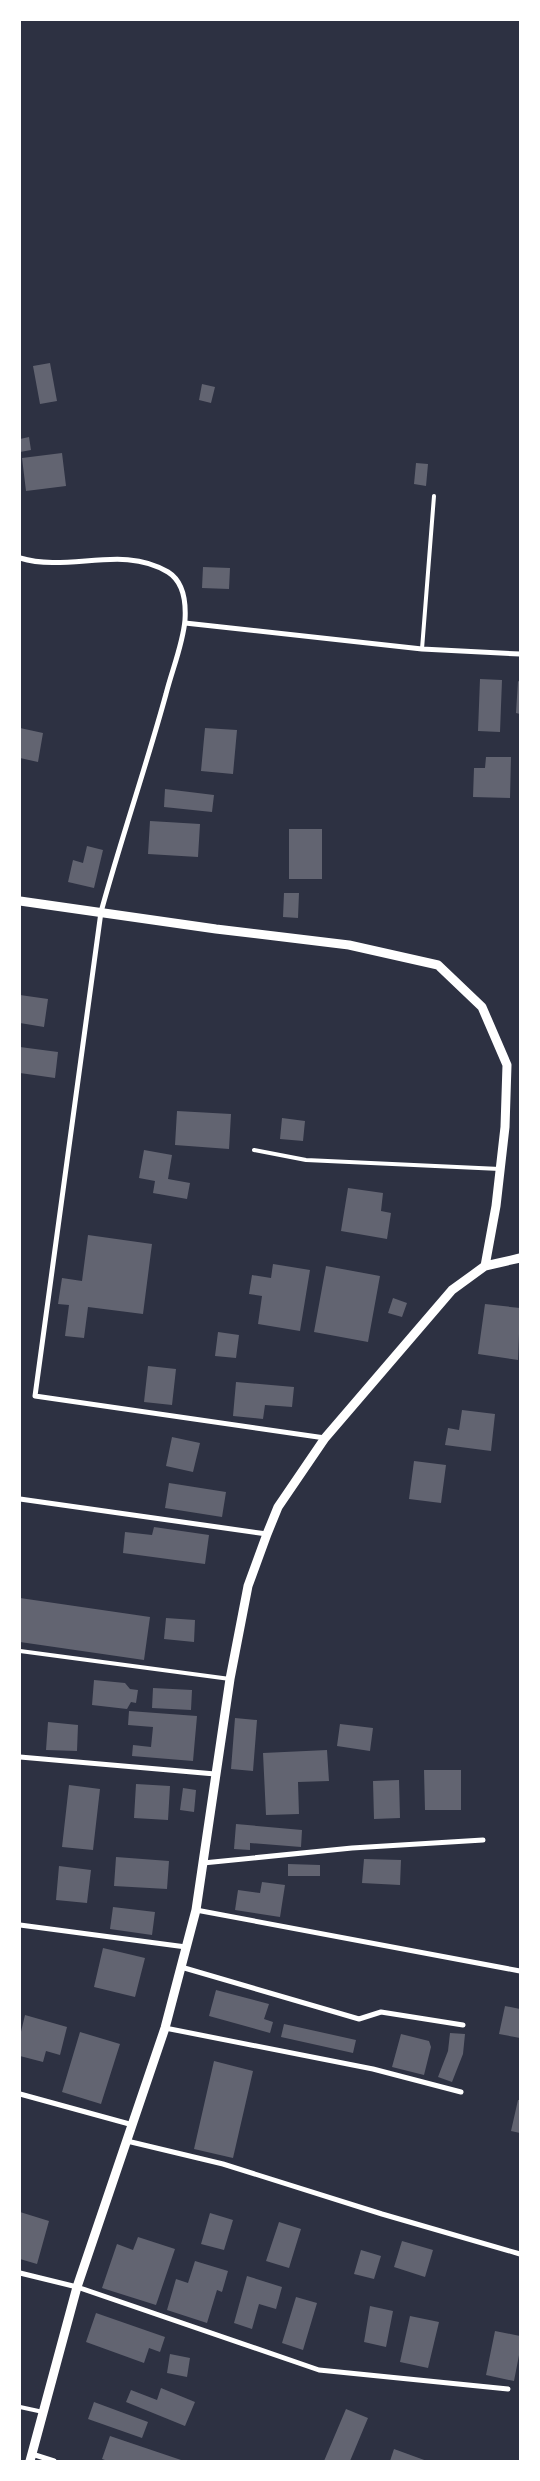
<svg xmlns="http://www.w3.org/2000/svg" width="540" height="2481" viewBox="0 0 540 2481" font-family="Quicksand,sans-serif">
	<style>
		.building { fill: #626471 }
		.lines { fill: none; stroke-linecap: round; stroke-linejoin: round }
		.service { stroke: #fff; stroke-width: 4 }
		.minor { stroke: #fff; stroke-width: 5 }
		.tertiary { stroke: #fff; stroke-width: 9 }
	</style>
	<rect width="100%" height="100%" fill="#2d3142"/>
	<!-- building -->
	<path class="building" d="M50,363L57,401L40,404L33,366Z
		M202,384L215,387L211,403L199,400Z
		M29,437L31,450L20,452V439Z
		M62,453L66,486L26,491L22,458Z
		M416,463L428,464L426,486L414,484Z
		M203,567L230,568L229,589L202,588Z
		M480,679L502,680L500,732L478,731Z
		M518,681L520,682V714L516,713Z
		M20,728L43,733L38,762L20,758Z
		M205,728L237,730L233,774L201,771Z
		M486,757H511L510,798L473,797L474,768H485Z
		M165,789L214,795L212,812L164,807Z
		M150,821L200,824L198,857L148,854Z
		M289,829H322V879H289Z
		M87,846L103,850L94,888L68,882L73,860L83,863Z
		M284,893H299L298,918L283,917Z
		M20,995L48,999L44,1027L20,1023Z
		M20,1047L58,1052L55,1078L20,1073Z
		M177,1111L231,1114L229,1149L175,1145Z
		M282,1118L305,1121L303,1141L280,1139Z
		M144,1150L172,1155L168,1179L190,1183L187,1199L153,1193L155,1181L139,1178Z
		M348,1188L383,1193L381,1211L391,1213L387,1239L341,1231Z
		M88,1235L152,1244L143,1314L88,1307L84,1338L65,1336L69,1305L58,1304L62,1278L82,1281Z
		M273,1264L310,1270L300,1331L258,1324L262,1296L249,1294L252,1275L271,1278Z
		M326,1266L380,1276L368,1342L314,1332Z
		M393,1298L407,1303L402,1317L388,1313Z
		M485,1304L520,1308L518,1360L478,1354Z
		M218,1332L239,1335L236,1358L215,1356Z
		M148,1366L176,1369L172,1405L144,1402Z
		M236,1382L294,1387L292,1407L265,1405L263,1419L233,1416Z
		M462,1410L495,1414L491,1451L445,1445L448,1428L459,1430Z
		M172,1437L200,1443L193,1472L166,1466Z
		M414,1461L446,1465L441,1503L409,1499Z
		M169,1483L226,1492L222,1517L165,1508Z
		M154,1527L209,1535L205,1564L123,1553L125,1532L152,1535Z
		M20,1598L150,1617L144,1660L20,1642Z
		M166,1618L195,1620L194,1642L164,1639Z
		M94,1680L125,1683L130,1689L138,1690L136,1703L131,1702L127,1709L92,1705Z
		M153,1688L192,1690L191,1710L152,1708Z
		M129,1711L197,1716L193,1761L132,1756L133,1745L151,1747L153,1727L128,1725Z
		M235,1718L257,1720L253,1771L231,1769Z
		M48,1722L78,1725L77,1751L46,1750Z
		M340,1724L373,1728L370,1751L337,1746Z
		M327,1750L329,1781L298,1782L299,1814L266,1815L263,1753Z
		M424,1770H461V1810H425Z
		M399,1780L400,1818L374,1819L373,1781Z
		M136,1784L170,1786L168,1820L134,1818Z
		M69,1785L100,1789L93,1850L62,1847Z
		M183,1788L196,1790L194,1812L180,1810Z
		M236,1824L302,1830L301,1847L250,1843V1850L234,1849Z
		M116,1857L169,1861L167,1889L114,1886Z
		M364,1859L401,1860L400,1885L362,1883Z
		M288,1864L320,1865V1876H288Z
		M59,1866L91,1870L87,1903L56,1900Z
		M262,1882L285,1885L280,1917L235,1910L238,1890L260,1893Z
		M113,1907L155,1912L152,1935L110,1929Z
		M103,1948L145,1958L135,1997L94,1987Z
		M216,1990L269,2004L264,2019L273,2022L270,2033L209,2016Z
		M505,2006L520,2009V2038L499,2034Z
		M25,2015L67,2027L60,2055L46,2051L43,2062L20,2056V2036Z
		M284,2024L356,2040L353,2053L281,2037Z
		M80,2032L120,2044L101,2104L62,2092Z
		M450,2033L465,2034L463,2054L452,2082L438,2077L448,2051Z
		M401,2034L429,2041L431,2047L424,2075L392,2067Z
		M214,2061L253,2071L233,2158L194,2149Z
		M518,2100H520V2133L511,2131Z
		M20,2212L49,2221L37,2264L20,2259Z
		M210,2213L233,2220L224,2250L201,2244Z
		M279,2222L301,2229L289,2268L266,2261Z
		M138,2237L175,2249L156,2305L102,2288L117,2244L133,2250Z
		M402,2241L433,2250L425,2277L394,2267Z
		M361,2250L381,2256L374,2279L354,2274Z
		M195,2261L228,2271L222,2292L217,2290L207,2323L167,2310L176,2279L188,2283Z
		M247,2276L282,2287L276,2309L259,2304L252,2329L234,2323Z
		M296,2297L317,2303L303,2350L282,2343Z
		M370,2306L393,2311L386,2347L364,2342Z
		M96,2313L165,2337L160,2352L149,2348L144,2363L86,2342Z
		M410,2316L439,2322L428,2368L400,2362Z
		M495,2331L520,2336V2350L514,2381L486,2375Z
		M170,2354L190,2358L187,2377L167,2373Z
		M161,2388L195,2402L185,2426L126,2402L131,2390L157,2400Z
		M94,2402L148,2422L142,2438L88,2419Z
		M346,2409L368,2418L350,2461H324Z
		M110,2436L184,2461H108L102,2459Z
		M394,2449L427,2461H390Z"/>
	<g class="lines">
		<!-- service -->
		<path class="service" d="M422,649L434,496
			M254,1150L306,1160L500,1169
			M20,1651L230,1679
			M20,2407L43,2412"/>
		<!-- minor -->
		<path class="minor" d="M20,558C69,573 122,544 168,572C184,582 186,604 185,620C183,644 172,670 166,694C146,767 121,839 101,912L35,1396L325,1438
			M185,623L422,649L520,654
			M20,1499L267,1534
			M20,1757L215,1774
			M203,1863L352,1848L483,1840
			M196,1910L520,1971
			M20,1925L186,1947
			M181,1967L359,2019L381,2012L463,2025
			M165,2028L373,2069L461,2092
			M20,2094L133,2125
			M127,2141L223,2164L382,2214L520,2254
			M20,2273L77,2287L319,2370L508,2389
			M32,2454L54,2461"/>
		<!-- tertiary -->
		<path class="tertiary" d="M20,901L216,929L349,945L438,965L482,1007L507,1065L505,1127L496,1206L485,1266L452,1290L325,1438L278,1507L267,1534L248,1586L230,1679L196,1910L165,2028L77,2287L30,2461
			M485,1266L520,1258"/>
	</g>
	<!-- border -->
	<rect width="540" height="2481" fill="none" stroke="#ffffff" stroke-width="42"/>
</svg>
